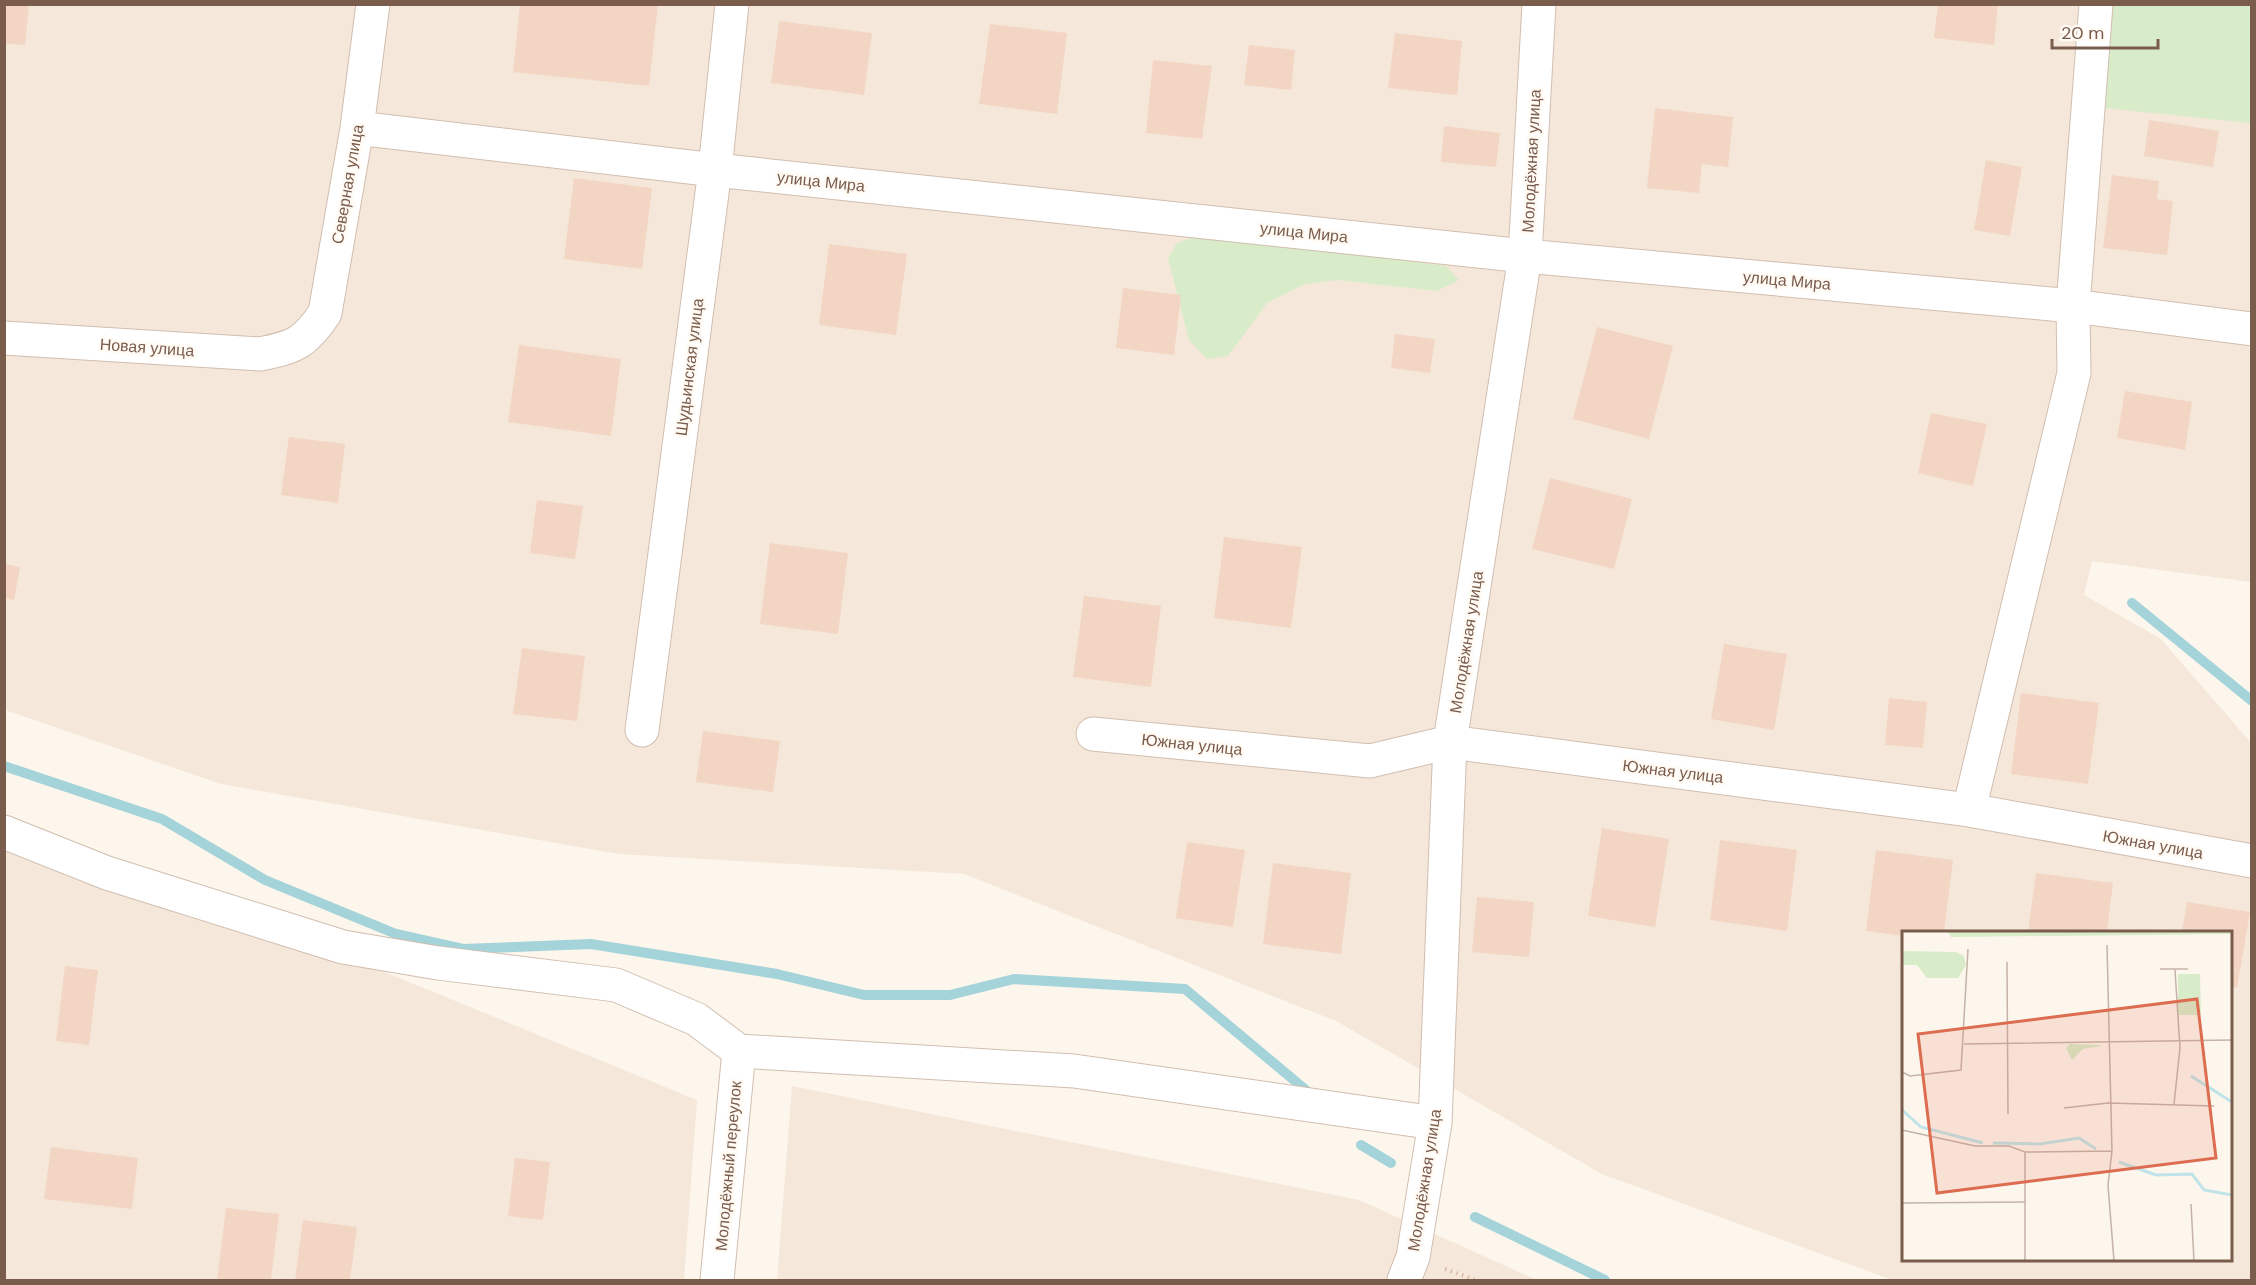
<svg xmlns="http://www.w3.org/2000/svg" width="2256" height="1285" viewBox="0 0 2256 1285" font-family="'DM Sans',sans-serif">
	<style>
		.residential { fill: #f5e8da; fill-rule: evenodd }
		.green { fill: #d8ecc9 }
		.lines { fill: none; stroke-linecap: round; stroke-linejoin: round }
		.stream { stroke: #a5d3da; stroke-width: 10 }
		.building { fill: #f3d5c3 }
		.minor-casing { stroke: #d1beb0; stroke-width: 35 }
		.path { stroke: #d9b8a5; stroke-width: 4; stroke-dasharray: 1.5 4.5; stroke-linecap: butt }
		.minor { stroke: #fff; stroke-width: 33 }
		.labels { text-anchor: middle; stroke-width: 5; stroke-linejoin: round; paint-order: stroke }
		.street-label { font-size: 16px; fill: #7a5c4d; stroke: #fffaf3 }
		.inset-river { fill: none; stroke: #bfe3e8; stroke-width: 3 }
		.inset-road { fill: none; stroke: #c5b3a7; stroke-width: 1.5 }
		.view { fill: #dc6d51; fill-opacity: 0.15; stroke: #dc6d51; stroke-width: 3 }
		.inset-edge { fill: none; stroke: #7a5c4d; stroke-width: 3 }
	</style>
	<rect width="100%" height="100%" fill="#fdf6ec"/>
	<!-- residential -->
	<path class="residential" d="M5,5H2251V582L2092,561L2084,595L2161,639L2251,743V1280H1892L1602,1174L1336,1021L964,874L618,854L221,784L5,710ZM1904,932H2230V1260H1904Z
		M4,816L697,1100L684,1280H5Z
		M792,1086L1359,1200L1537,1280H777Z"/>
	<!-- green -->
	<path class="green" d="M2104,5H2251V123L2093,107Z
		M1204,234L1446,266L1459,280L1437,291L1337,280L1305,284L1267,303L1228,356L1207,359L1189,340L1168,258L1177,243Z"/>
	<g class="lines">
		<!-- stream -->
		<path class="stream" d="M2132,603L2252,701
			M4,766L162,819L265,880L396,934L463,949L591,944L777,974L864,995H950L1014,979L1185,989L1307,1091
			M1361,1145L1391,1163
			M1475,1217L1605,1280"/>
	</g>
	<!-- building -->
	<path class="building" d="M4,4H29L25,45L4,43Z
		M520,4H658L649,86L513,72Z
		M1938,4H1998L1994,45L1934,38Z
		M779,21L872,33L864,95L771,83Z
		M990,24L1067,33L1057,114L979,104Z
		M1395,33L1462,41L1457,95L1388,88Z
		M1249,45L1295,50L1291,90L1244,85Z
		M1153,60L1212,66L1202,139L1146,133Z
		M1655,108L1733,117L1728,167L1702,164L1699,193L1647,188Z
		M2149,120L2219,131L2213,167L2144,156Z
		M1444,126L1500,133L1496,167L1441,162Z
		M1986,160L2022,167L2010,236L1974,230Z
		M2112,175L2159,181L2157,199L2173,201L2167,255L2103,248Z
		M574,178L652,188L642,269L564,259Z
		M829,244L907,254L896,335L819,325Z
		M1123,288L1181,295L1174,355L1116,348Z
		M1597,327L1673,346L1649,439L1573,419Z
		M1395,334L1435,339L1430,373L1391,368Z
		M519,345L621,359L611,436L508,422Z
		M2125,391L2192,402L2185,450L2117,438Z
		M1931,413L1987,424L1973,486L1918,473Z
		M289,437L345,444L338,503L281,495Z
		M1550,478L1632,499L1614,569L1532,549Z
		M537,500L583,506L575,559L530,553Z
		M1224,537L1302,547L1291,628L1214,618Z
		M770,543L848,553L838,634L760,624Z
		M4,564L20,567L14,600L4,598Z
		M1084,596L1161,606L1151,687L1073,677Z
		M1724,644L1787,654L1774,730L1711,719Z
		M522,648L585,656L577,721L513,714Z
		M2021,693L2099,703L2088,784L2011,774Z
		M1889,698L1927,702L1923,748L1885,745Z
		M703,731L780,741L773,792L696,782Z
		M1602,828L1669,839L1655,927L1588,916Z
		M1720,840L1797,850L1787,931L1710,920Z
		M1187,842L1245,850L1233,927L1176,918Z
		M1876,850L1953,860L1944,932H1904V936L1866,931Z
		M1273,863L1351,873L1341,954L1263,944Z
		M2036,873L2113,883L2107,932H2028Z
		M1477,897L1534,902L1529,957L1472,952Z
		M2187,902L2250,912L2237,988L2230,986V932H2182Z
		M65,966L98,970L89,1045L56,1041Z
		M51,1147L138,1158L132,1209L44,1199Z
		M515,1158L550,1162L543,1220L508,1216Z
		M226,1208L279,1214L271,1280H217Z
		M303,1220L357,1227L350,1280H295Z"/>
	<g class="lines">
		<defs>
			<path id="minor" d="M357,128L715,170L1525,256L2073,306L2252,329
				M4,338L260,354C295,347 305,343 325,313L357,128L373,4
				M642,730L715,170L732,4
				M1093,734L1370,761L1450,742L1969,810L2252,861
				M1969,810L2074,373L2073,306L2096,4
				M4,832L107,873L343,947L438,963L616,985L696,1019L739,1051L1074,1071L1435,1123
				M717,1280L739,1051
				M1404,1280L1413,1257L1435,1123L1450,742L1525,256L1539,4"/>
		</defs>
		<!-- minor casing -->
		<use href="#minor" class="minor-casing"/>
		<!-- path -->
		<path class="path" d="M1445,1269L1475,1280"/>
		<!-- minor -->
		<use href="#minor" class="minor"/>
	</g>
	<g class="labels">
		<!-- street labels -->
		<g class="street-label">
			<text transform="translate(1531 161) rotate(-87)" y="6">Молодёжная улица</text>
			<text transform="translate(821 181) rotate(6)" y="6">улица Мира</text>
			<text transform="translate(347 184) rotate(-80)" y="6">Северная улица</text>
			<text transform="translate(1304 232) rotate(6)" y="6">улица Мира</text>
			<text transform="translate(1787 280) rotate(5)" y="6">улица Мира</text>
			<text transform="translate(147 347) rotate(4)" y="6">Новая улица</text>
			<text transform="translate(689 367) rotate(-83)" y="6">Шудьинская улица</text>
			<text transform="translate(1466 642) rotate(-81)" y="6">Молодёжная улица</text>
			<text transform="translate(1192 744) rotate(6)" y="6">Южная улица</text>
			<text transform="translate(1673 771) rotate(7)" y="6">Южная улица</text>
			<text transform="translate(2153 844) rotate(10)" y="6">Южная улица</text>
			<text transform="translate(728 1166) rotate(-85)" y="6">Молодёжный переулок</text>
			<text transform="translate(1424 1180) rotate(-81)" y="6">Молодёжная улица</text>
		</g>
	</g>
	<!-- overview -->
	<g transform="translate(1902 931)">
		<rect width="330" height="330" fill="#fdf6ec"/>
		<path d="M46,0H330V3L49,6ZM0,20L54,21L62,25L64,34L56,47H25L15,34H0ZM276,43H298L299,84H276ZM168,113L199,114L200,115L181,118L170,129L164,117Z" fill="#d8ecc9"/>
		<path class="inset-river" d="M289,145L330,171M0,179L19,196L81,212M91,212L138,213L177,207L194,218M217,231L254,244L290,243L302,259L330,264"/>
		<path class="inset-road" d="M205,14L210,220L206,254L212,330M105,31L106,183M258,38H286M62,113L330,109M0,141L8,145L59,139L66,18M272,173L278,117L273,39M162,177L206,172L312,175M0,199L73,215H107L123,221L210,220M0,272L124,271M289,273L292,330M123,330V221"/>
		<path class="view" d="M295,68L314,227L35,262L16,103Z"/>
		<rect width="330" height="330" class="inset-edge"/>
	</g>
	<!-- border -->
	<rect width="2256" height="1285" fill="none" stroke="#7a5c4d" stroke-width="12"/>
	<!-- scale -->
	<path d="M2052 39v9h106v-9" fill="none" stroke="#7a5c4d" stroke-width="3"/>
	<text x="2061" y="39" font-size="18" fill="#7a5c4d" stroke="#fffaf3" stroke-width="4.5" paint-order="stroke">20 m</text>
</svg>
